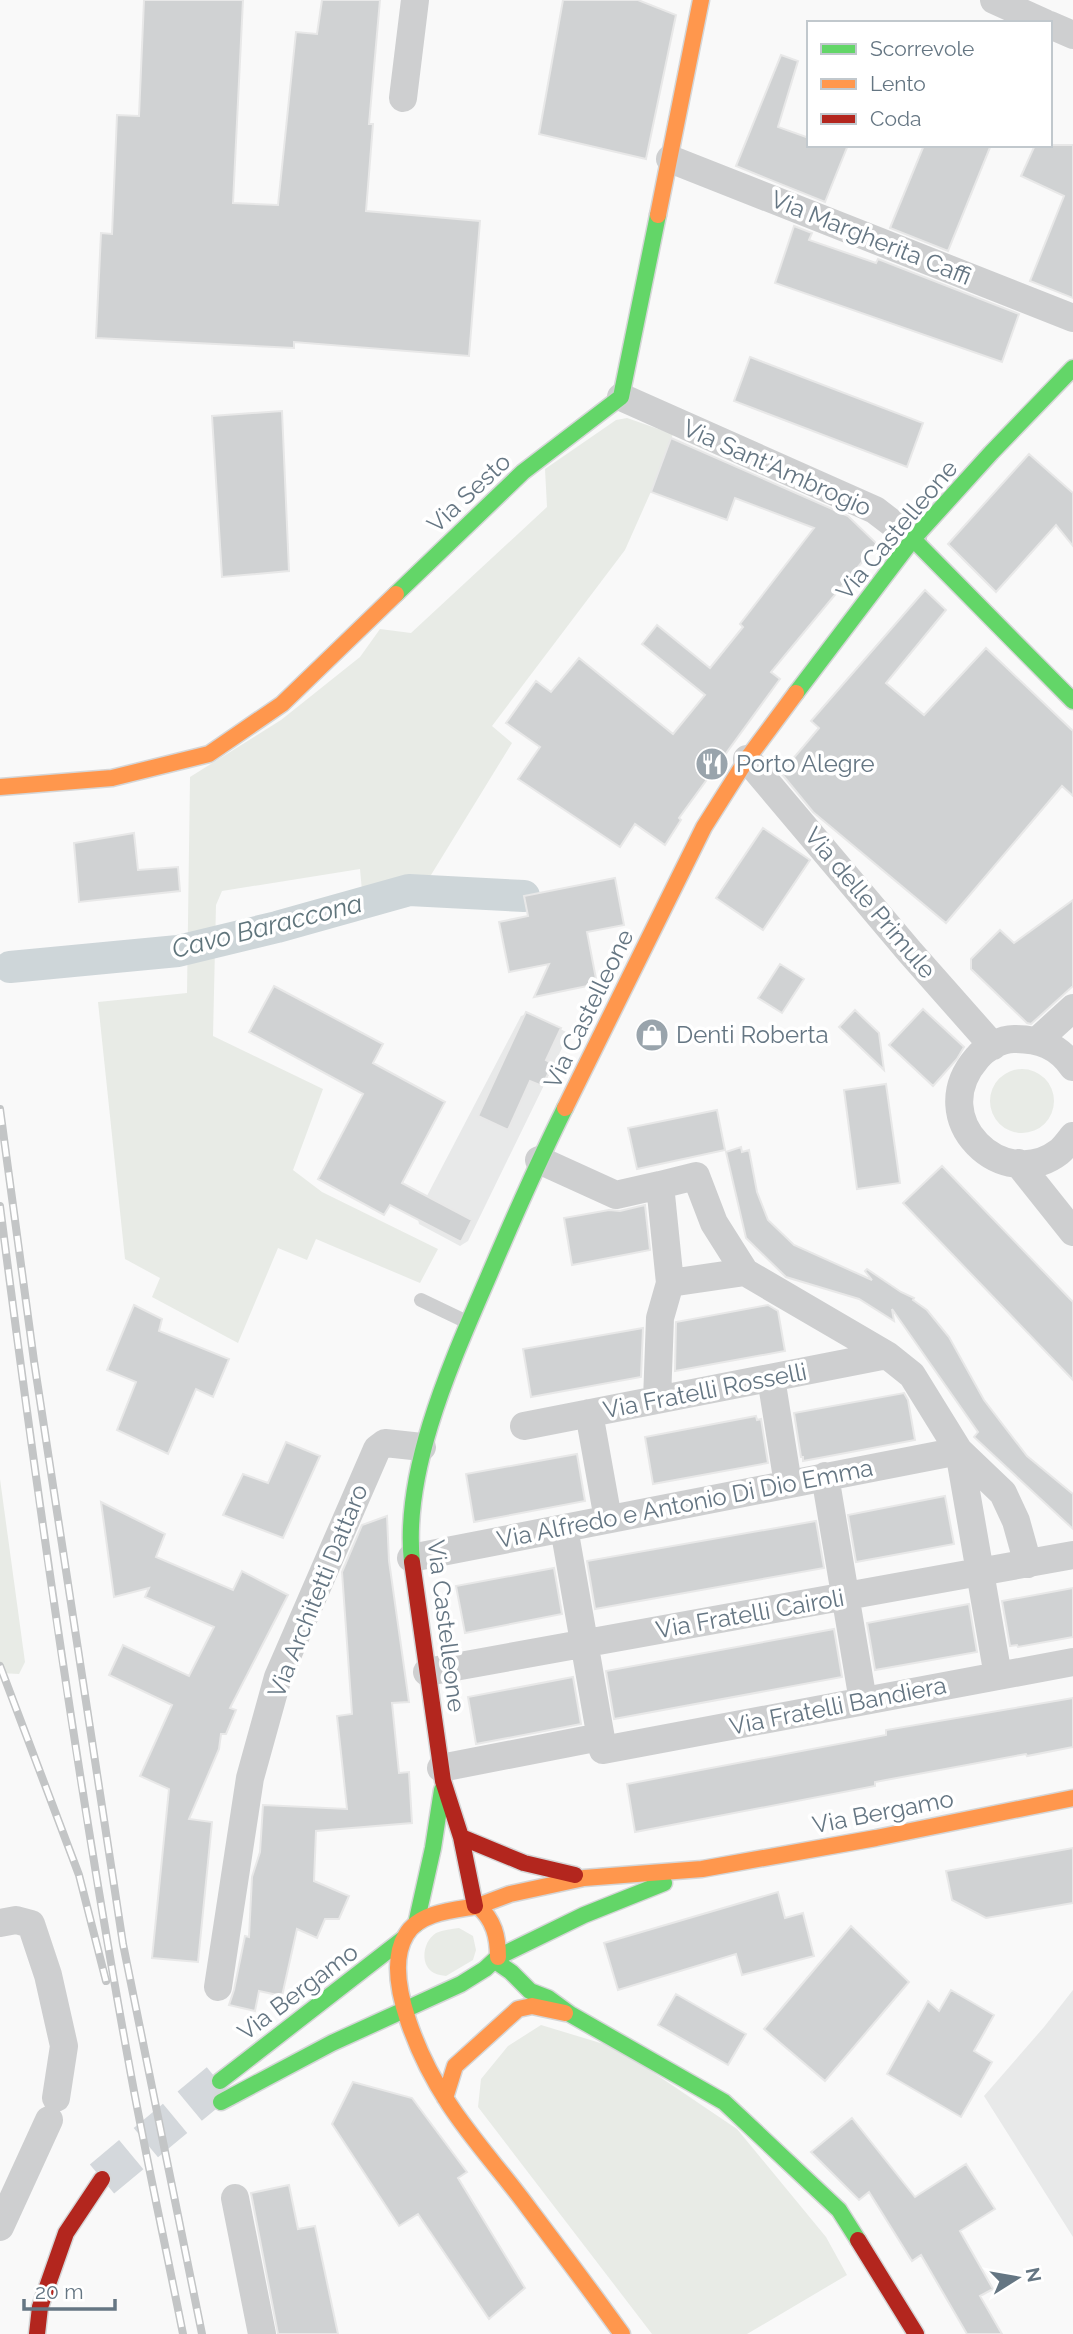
<svg xmlns="http://www.w3.org/2000/svg" width="1073" height="2334" viewBox="0 0 1073 2334" font-family="Raleway,sans-serif">
	<style>
		.built { fill: #e8e9e9 }
		.green { fill: #e8ebe6 }
		.lines { fill: none; stroke-linecap: round; stroke-linejoin: round }
		.canal { stroke: #ced6d9; stroke-width: 32 }
		.building { fill: #d0d2d3; stroke: #e8e8e8; stroke-width: 2 }
		.secondary-tunnel { stroke: #d4d8dc; stroke-width: 38; stroke-dasharray: 38 19; stroke-linecap: butt }
		.fast-casing { stroke: #d5d6d7; stroke-width: 19 }
		.slow-casing { stroke: #d5d6d7; stroke-width: 19 }
		.jam-casing { stroke: #d5d6d7; stroke-width: 19 }
		.lane { stroke: #cecfd0; stroke-width: 14 }
		.street { stroke: #cecfd0; stroke-width: 28 }
		.fast { stroke: #63d668; stroke-width: 16 }
		.slow { stroke: #ff974d; stroke-width: 16 }
		.jam { stroke: #b3261e; stroke-width: 16 }
		.rail-casing { stroke: #c3c5c6; stroke-width: 8 }
		.rail { stroke: #fff; stroke-width: 5; stroke-dasharray: 16; stroke-linecap: butt }
		.labels { text-anchor: middle; stroke-width: 7; stroke-linejoin: round; paint-order: stroke }
		.street-label { font-size: 24px; fill: #657683; stroke: #fff }
		.poi-label { font-size: 24px; fill: #657683; stroke: #fff; text-anchor: start }
		.water-label { font-size: 26px; font-style: italic; fill: #60757c; stroke: #fff }
	</style>
	<rect width="100%" height="100%" fill="#f9f9f9"/>
	<!-- built -->
	<path class="built" d="M530,1013L566,1032L565,1042L468,1241L460,1246L419,1224L417,1215L521,1016Z
		M1073,1990V2237L984,2096L1044,2027Z"/>
	<!-- green -->
	<path class="green" d="M627,418L673,434L653,487L625,550L492,726L512,743L431,875L401,877L362,891L360,869L222,891L216,905L213,1036L323,1089L293,1170L322,1192L438,1249L420,1283L316,1239L307,1260L278,1248L238,1343L152,1297L160,1278L125,1259L98,1002L187,993L190,777L281,720L360,657L380,629L411,633L547,507L545,469L616,420Z
		M990 1101a32 32 0 1 1 64 0a32 32 0 1 1-64 0Z
		M0,1479L25,1662L19,1674L0,1673Z
		M459,1928L473,1936L476,1950L473,1960L446,1976C442,1975 438,1975 434,1973C419,1965 423,1941 436,1933C443,1930 452,1929 459,1928Z
		M541,2025L617,2048L737,2129L826,2237L847,2275L747,2334H652L478,2107L481,2079L508,2046Z"/>
	<g class="lines">
		<!-- canal -->
		<path class="canal" d="M10,967L178,951L277,927L409,890L524,896"/>
	</g>
	<!-- building -->
	<path class="building" d="M144,0H243L233,203L278,205L296,32L317,34L322,0H380L369,124H373L366,211L480,221L469,356L294,342V348L96,338L101,233L112,234L117,115L139,116Z
		M563,0H638L676,15L646,159L539,134Z
		M781,55L798,61L778,127L809,138V145H848L825,202L736,166Z
		M924,145H991L948,251L890,228Z
		M1035,145H1073V298L1030,281L1064,196L1021,176Z
		M794,226L812,233L809,240L876,263L878,259L1019,314L1002,362L775,283Z
		M750,357L923,423L907,467L734,401Z
		M282,411L289,571L222,577L212,416Z
		M671,438L848,516L877,544L771,672L780,679L679,818L681,820L665,845L635,824L620,847L518,779L540,747L506,723L536,681L551,692L579,658L673,734L705,695L642,644L657,625L710,668L743,627L740,624L814,528L735,498L727,520L651,492Z
		M1029,454L1073,493V546L1056,525L996,592L948,544Z
		M925,590L946,610L886,683L924,715L986,648L1073,731V796L1062,786L946,923L813,812L781,773L819,728L811,721Z
		M763,828L810,860L763,930L716,898Z
		M134,833L138,870L178,867L180,891L79,902L74,843Z
		M615,878L624,925L587,932L597,984L534,997L549,964L509,972L499,922L528,916L524,896Z
		M1073,900V986L1031,1024L1027,1023L971,969V959L1000,930L1014,943Z
		M780,964L804,979L782,1013L758,998Z
		M274,986L383,1044L373,1063L445,1102L402,1183L472,1220L461,1242L390,1205L384,1215L318,1179L363,1094L249,1032Z
		M923,1009L964,1047L957,1059L933,1086L889,1045Z
		M855,1010L879,1033L884,1070L839,1027Z
		M526,1012L561,1028L546,1060L553,1064L542,1086L530,1081L508,1130L478,1116Z
		M886,1084L900,1183L857,1189L844,1090Z
		M717,1110L725,1150L637,1169L628,1128Z
		M741,1147L742,1152L749,1150L757,1192L768,1220L794,1245L872,1280L865,1271L867,1269L901,1292L914,1298L913,1300L927,1310L949,1337L984,1400L1027,1456L1073,1494V1529L974,1437L978,1432L892,1309L894,1321L859,1299L786,1277L746,1238L726,1152Z
		M942,1166L1073,1302V1380L903,1203Z
		M645,1205L650,1250L572,1265L564,1218L609,1210L620,1211Z
		M134,1305L162,1319L159,1331L229,1359L213,1397L196,1389L168,1454L117,1430L136,1382L107,1370Z
		M768,1305L778,1311L785,1351L675,1371L676,1322Z
		M643,1328L641,1377L531,1397L523,1349Z
		M904,1393L908,1400L915,1440L803,1461V1457H801L794,1413Z
		M756,1416L757,1420L761,1419L768,1463L653,1484L645,1437Z
		M286,1442L320,1456L283,1538L223,1515L243,1474L268,1483Z
		M577,1454L585,1501L474,1522L466,1474Z
		M945,1496L954,1544L856,1562L848,1515Z
		M101,1502L165,1534L156,1557L233,1590L242,1571L288,1595L230,1708L236,1710L226,1734H221L219,1749L189,1819L212,1822L198,1962L152,1958L169,1789L140,1776L172,1705L109,1675L123,1645L189,1676L214,1627L145,1597L149,1588L114,1597Z
		M387,1516L389,1561L409,1702L392,1703L399,1773L409,1772L412,1823L316,1831L314,1881L349,1896L339,1919H325L317,1938L297,1929L282,1996L259,1991L255,2011L229,2005L234,1990L245,1936L249,1937L252,1877L260,1852L263,1805L347,1809L337,1716L352,1714L342,1572L362,1525Z
		M816,1521L824,1568L595,1609L587,1561Z
		M554,1568L562,1614L465,1633L456,1586Z
		M1073,1588V1637L1018,1647L1017,1645L1010,1646L1002,1601Z
		M969,1604L977,1652L875,1670L867,1623Z
		M834,1629L842,1677L614,1719L606,1671Z
		M573,1677L581,1724L476,1744L468,1697Z
		M1073,1698V1747L1027,1756L1026,1754L875,1782V1786L635,1832L627,1784L886,1735V1730Z
		M1073,1848V1903L986,1918L952,1900L946,1871Z
		M778,1892L785,1918L803,1913L814,1956L742,1975L736,1954L618,1990L604,1943Z
		M851,1926L909,1982L825,2081L764,2029Z
		M951,1990L994,2015L974,2051L992,2062L961,2117L887,2074L928,2001L939,2011Z
		M676,1994L746,2034L728,2065L658,2025Z
		M353,2082L412,2098L467,2172L458,2178L525,2288L489,2319L418,2214L399,2226L332,2124Z
		M852,2118L915,2197L966,2164L995,2209L960,2231L993,2289L980,2296L1002,2334H967L921,2255L912,2261L869,2192L859,2200L811,2152Z
		M289,2185L298,2229L315,2226L338,2334H278L251,2193Z"/>
	<g class="lines">
		<!-- secondary-tunnel -->
		<path class="secondary-tunnel" d="M102,2179L220,2081"/>
		<defs>
			<path id="fast" d="M913,539L1073,701
				M396,594L523,472L621,397L658,215
				M796,693L913,539L991,453L1073,368
				M412,1562C402,1468 454,1357 490,1273C514,1217 538,1162 565,1108
				M416,1924L433,1848L442,1790
				M495,1961L511,1972L530,1991L548,1998L570,2014L724,2102L839,2210L858,2240
				M220,2081L403,1939
				M221,2102L332,2043L461,1984L485,1969L498,1957L584,1915L664,1883"/>
			<path id="slow" d="M658,215L701,0
				M0,787L112,778L209,754L282,704L396,594
				M565,1108L704,827L747,759L796,693
				M478,1906L510,1894L584,1878L702,1869L876,1838L1073,1798
				M498,1957C498,1937 494,1920 478,1906C455,1910 419,1912 406,1935C380,1978 424,2066 449,2104C473,2141 504,2174 530,2210C561,2251 592,2292 622,2334
				M445,2098L455,2066L518,2009L532,2006L565,2013"/>
			<path id="jam" d="M412,1562L443,1781L461,1837L475,1906
				M461,1837L524,1863L575,1875
				M858,2240L916,2334
				M37,2334L40,2307L66,2233L102,2179"/>
		</defs>
		<!-- fast casing -->
		<use href="#fast" class="fast-casing"/>
		<!-- slow casing -->
		<use href="#slow" class="slow-casing"/>
		<!-- jam casing -->
		<use href="#jam" class="jam-casing"/>
		<!-- lane -->
		<path class="lane" d="M421,1300L467,1322"/>
		<!-- street -->
		<path class="street" d="M994,0L1045,23
			M1050,25L1073,35
			M403,98L415,0
			M670,159L1073,318
			M621,397L875,510L913,539
			M747,759L909,951L993,1046
			M1038,1040L1073,1008
			M1073,1067C1058,1046 1040,1039 1014,1039C1001,1039 985,1048 977,1058C923,1120 1004,1194 1059,1152C1064,1148 1069,1141 1073,1136
			M539,1160L616,1195L660,1185
			M1018,1163L1073,1232
			M670,1283L745,1272
			M771,1378L788,1484
			M657,1400L660,1318L670,1283L660,1185L696,1176L714,1223L745,1272L887,1355L912,1375L959,1451L1003,1493L1016,1521L1028,1564
			M589,1413L608,1519
			M524,1426L887,1355
			M959,1451L998,1676
			M825,1476L863,1701
			M564,1528L603,1750L1073,1662
			M411,1558L959,1451
			M427,1672L1073,1555
			M441,1768L600,1737
			M0,1923L16,1920L31,1924L48,1975L64,2046L56,2098
			M218,1987L250,1778L278,1677L377,1449L385,1443L422,1447
			M235,2198L262,2334
			M0,2227L49,2120"/>
		<!-- fast -->
		<use href="#fast" class="fast"/>
		<!-- slow -->
		<use href="#slow" class="slow"/>
		<!-- jam -->
		<use href="#jam" class="jam"/>
		<defs>
			<path id="rail" d="M0,1109L34,1361L123,1944L202,2334
				M0,1206C37,1496 78,1787 131,2075C147,2162 166,2248 183,2334
				M0,1666L79,1875L106,1981"/>
		</defs>
		<!-- rail casing -->
		<use href="#rail" class="rail-casing"/>
		<!-- rail -->
		<use href="#rail" class="rail"/>
	</g>
	<!-- icons -->
	<defs>
		<symbol id="restaurant-disc" viewBox="-11 -11 22 22"><circle r="9.5" fill="#99a4ac" stroke="#fff"/><path d="M-5-6h1v4h1v-4h1v4h1v-4h1v5L-1.5 .5V6h-2V.5L-5-1ZM5-6V6H3V1.5H1.5Q1.5-4 5-6Z" fill="#fff"/></symbol>
		<symbol id="shop-disc" viewBox="-11 -11 22 22"><circle r="9.5" fill="#99a4ac" stroke="#fff"/><path d="M-5-2.5h2.3a2.7 3.5 0 0 1 5.4 0H5L5.5 6h-11ZM-1.5-2.5h3a1.5 2.3 0 0 0-3 0Z" fill="#fff"/></symbol>
	</defs>
	<g fill-rule="evenodd">
		<use href="#restaurant-disc" x="693" y="745" width="38" height="38"/>
		<use href="#shop-disc" x="633" y="1016" width="38" height="38"/>
	</g>
	<g class="labels">
		<!-- street labels -->
		<g class="street-label">
			<text transform="translate(871 238) rotate(22)" y="8">Via Margherita Caffi</text>
			<text transform="translate(777 468) rotate(24)" y="8">Via Sant'Ambrogio</text>
			<text transform="translate(469 493) rotate(-43)" y="8">Via Sesto</text>
			<text transform="translate(897 530) rotate(-50)" y="8">Via Castelleone</text>
			<text transform="translate(870 903) rotate(50)" y="8">Via delle Primule</text>
			<text transform="translate(589 1009) rotate(-64)" y="8">Via Castelleone</text>
			<text transform="translate(705 1391) rotate(-11)" y="8">Via Fratelli Rosselli</text>
			<text transform="translate(685 1504) rotate(-11)" y="8">Via Alfredo e Antonio Di Dio Emma</text>
			<text transform="translate(318 1591) rotate(-68)" y="8">Via Architetti Dattaro</text>
			<text transform="translate(750 1614) rotate(-10)" y="8">Via Fratelli Cairoli</text>
			<text transform="translate(446 1626) rotate(83)" y="8">Via Castelleone</text>
			<text transform="translate(838 1706) rotate(-11)" y="8">Via Fratelli Bandiera</text>
			<text transform="translate(883 1812) rotate(-11)" y="8">Via Bergamo</text>
			<text transform="translate(298 1992) rotate(-37)" y="8">Via Bergamo</text>
		</g>
		<!-- poi labels -->
		<g class="poi-label">
			<text x="736" y="772">Porto Alegre</text>
			<text x="676" y="1043">Denti Roberta</text>
		</g>
		<!-- water labels -->
		<g class="water-label">
			<text transform="translate(267 926) rotate(-14)" y="9">Cavo Baraccona</text>
		</g>
	</g>
	<!-- legend -->
	<rect x="807" y="21" width="245" height="126" fill="#ffffff" stroke="#c1c8cd" stroke-width="2"/>
	<rect x="821" y="44" width="35" height="10" fill="#63d668" stroke="#c1c8cd" stroke-width="2"/>
	<text x="870" y="56" font-size="21" fill="#657683">Scorrevole</text>
	<rect x="821" y="79" width="35" height="10" fill="#ff974d" stroke="#c1c8cd" stroke-width="2"/>
	<text x="870" y="91" font-size="21" fill="#657683">Lento</text>
	<rect x="821" y="114" width="35" height="10" fill="#b3261e" stroke="#c1c8cd" stroke-width="2"/>
	<text x="870" y="126" font-size="21" fill="#657683">Coda</text>
	<!-- north arrow -->
	<g transform="translate(1017 2278) rotate(79)" stroke="#ffffff" stroke-width="5" paint-order="stroke">
	<path d="M0-5L12 26L0 18L-12 26Z" fill="#657683"/>
	<text y="-10" font-size="19" font-weight="bold" text-anchor="middle" fill="#657683">N</text>
	</g>
	<!-- scale -->
	<path d="M24 2299v10h91v-10" fill="none" stroke="#657683" stroke-width="3.5"/>
	<text x="35" y="2299" font-size="21" fill="#657683" stroke="#ffffff" stroke-width="5" paint-order="stroke">20 m</text>
</svg>
